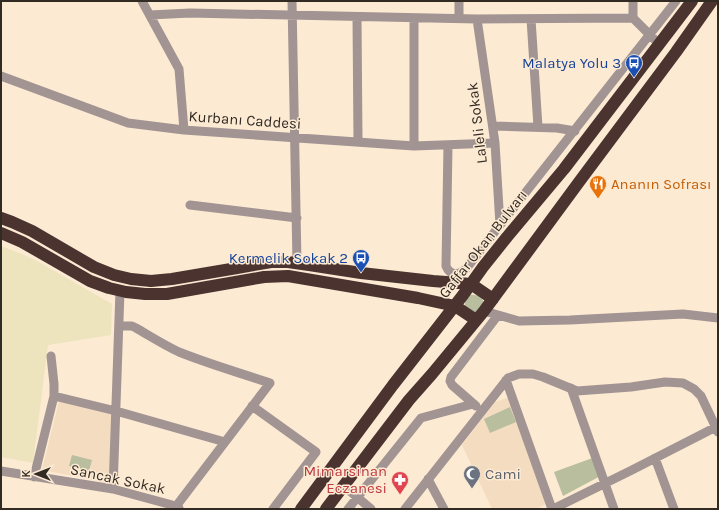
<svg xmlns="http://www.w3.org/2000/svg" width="719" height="510" viewBox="0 0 719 510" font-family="Karla,sans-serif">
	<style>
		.built { fill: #f4dcc0 }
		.green { fill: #b9be9f }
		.sand { fill: #ede4be }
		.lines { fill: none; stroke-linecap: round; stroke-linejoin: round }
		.minor { stroke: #a19492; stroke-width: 9 }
		.highway { stroke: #4b3330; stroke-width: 12 }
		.labels { text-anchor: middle; stroke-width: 3; stroke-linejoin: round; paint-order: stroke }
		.transit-label { font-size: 15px; fill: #164399; stroke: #fcead3; text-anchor: end }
		.street-label { font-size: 15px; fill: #322b23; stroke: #fcead3 }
		.food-label { font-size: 15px; fill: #c56008; stroke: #fcead3; text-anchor: start }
		.health-label { font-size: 15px; fill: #be3a42; stroke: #fcead3; text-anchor: end }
		.worship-label { font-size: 15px; fill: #5b616d; stroke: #fcead3; text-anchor: start }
	</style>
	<rect width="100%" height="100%" fill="#fcead3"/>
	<!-- built -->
	<path class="built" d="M510,397L548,503L536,509H492L462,445L495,402Z
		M59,401L113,414L109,477L105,482L42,470Z"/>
	<!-- green -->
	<path class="green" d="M470,295C477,294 482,297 484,303L477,314L465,308V301Z
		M510,407L516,422L490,433L484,419Z
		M72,455L92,460L89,471L69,466Z
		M598,456L606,473L563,496L554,472Z"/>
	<!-- sand -->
	<path class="sand" d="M1,246L24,255L37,261L112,304L111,335L48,345L33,463L1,457Z"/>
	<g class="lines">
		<!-- minor -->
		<path class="minor" d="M142,1L179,69L184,130
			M292,1L297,263
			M633,1V18L654,39
			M150,15L190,13L477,19L633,18
			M357,17L358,142
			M459,18V1
			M477,19L495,143L500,225
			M531,19L538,127
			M1,76L128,123L184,130L414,146L495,143
			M493,126L557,128L575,131
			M448,145L446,266C450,276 458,275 466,269L500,225L676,1
			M414,146V18
			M190,205L297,218
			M484,311L519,321L570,320L683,314L718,318
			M119,326H132L136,328C150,336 164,345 179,352C209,364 240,373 270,383L174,509
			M506,380L552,509
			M571,388L614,509
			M54,396L116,411L225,442
			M252,406L316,452L273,509
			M476,406L452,385L450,381L451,377L498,315
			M655,458L674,509
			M1,471L113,489L176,506L179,508
			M34,477L54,396V384L51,356
			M428,479L444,509
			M344,486L371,509
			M113,489L120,291
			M348,509L421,418L473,404
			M405,509L508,378L519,374H533L543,377L577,391L631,387L665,382L683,383L694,389L701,396L718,432
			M553,509L632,470L718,426"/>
		<!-- highway -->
		<path class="highway" d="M1,218L12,222L32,231L94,267L114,275L131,279L151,281L172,279L237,268L271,262H288L309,265L361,273L433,281L471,284L493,299
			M1,233L22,242L90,281L109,288L126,292L145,294H167L264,277L288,276L418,298L455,306L476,320
			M301,509L393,385L463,295L483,267L507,237L564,169L692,1
			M326,509L409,400L432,374L484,311L579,182L676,52L712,1"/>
	</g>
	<!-- icons -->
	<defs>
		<symbol id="bus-pin" viewBox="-11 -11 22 30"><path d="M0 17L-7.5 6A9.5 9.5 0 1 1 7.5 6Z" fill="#1a4fb4" stroke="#fcead3"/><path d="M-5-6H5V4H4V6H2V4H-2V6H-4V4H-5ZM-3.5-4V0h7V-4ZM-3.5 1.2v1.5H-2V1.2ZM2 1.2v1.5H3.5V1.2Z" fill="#fff"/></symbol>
		<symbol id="restaurant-pin" viewBox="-11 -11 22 30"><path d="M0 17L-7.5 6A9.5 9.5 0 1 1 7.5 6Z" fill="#e8710a" stroke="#fcead3"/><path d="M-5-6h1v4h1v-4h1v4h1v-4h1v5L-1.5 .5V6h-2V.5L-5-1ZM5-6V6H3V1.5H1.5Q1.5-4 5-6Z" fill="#fff"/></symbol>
		<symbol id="mosque-pin" viewBox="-11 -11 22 30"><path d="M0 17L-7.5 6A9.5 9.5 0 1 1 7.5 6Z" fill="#6b7280" stroke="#fcead3"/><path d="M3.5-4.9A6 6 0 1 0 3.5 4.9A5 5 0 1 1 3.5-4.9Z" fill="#fff"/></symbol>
		<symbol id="pharmacy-pin" viewBox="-11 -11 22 30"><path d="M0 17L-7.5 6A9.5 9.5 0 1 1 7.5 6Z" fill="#e0444e" stroke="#fcead3"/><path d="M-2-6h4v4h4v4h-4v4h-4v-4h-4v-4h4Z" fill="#fff"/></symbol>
	</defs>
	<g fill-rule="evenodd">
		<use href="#bus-pin" x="624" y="53" width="20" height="27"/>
		<use href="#restaurant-pin" x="588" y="174" width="20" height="27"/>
		<use href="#bus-pin" x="351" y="248" width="20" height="27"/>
		<use href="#mosque-pin" x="462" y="464" width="20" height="27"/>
		<use href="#pharmacy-pin" x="390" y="470" width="20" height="27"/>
	</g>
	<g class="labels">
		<!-- transit labels -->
		<g class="transit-label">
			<text x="621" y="68">Malatya Yolu 3</text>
			<text x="348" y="263">Kermelik Sokak 2</text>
		</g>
		<!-- street labels -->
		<g class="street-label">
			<text transform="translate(245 120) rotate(4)" y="5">Kurbanı Caddesi</text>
			<text transform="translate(477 123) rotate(-97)" y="5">Laleli Sokak</text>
			<text transform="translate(483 244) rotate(-52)" y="5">Gaffar Okan Bulvarı</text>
			<text transform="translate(118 479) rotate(12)" y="5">Sancak Sokak</text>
		</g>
		<!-- food labels -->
		<g class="food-label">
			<text x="611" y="189">Ananın Sofrası</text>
		</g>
		<!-- health labels -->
		<g class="health-label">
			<text x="387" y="476">Mimarsinan<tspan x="387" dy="17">Eczanesi</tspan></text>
		</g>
		<!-- worship labels -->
		<g class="worship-label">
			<text x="485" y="479">Cami</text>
		</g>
	</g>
	<!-- border -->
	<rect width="719" height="510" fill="none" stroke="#322b23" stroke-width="4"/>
	<!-- north arrow -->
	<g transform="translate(36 474) rotate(270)" stroke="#fcead3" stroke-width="3" paint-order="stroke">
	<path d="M0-3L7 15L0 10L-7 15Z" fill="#322b23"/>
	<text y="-6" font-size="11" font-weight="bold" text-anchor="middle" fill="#322b23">K</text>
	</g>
</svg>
